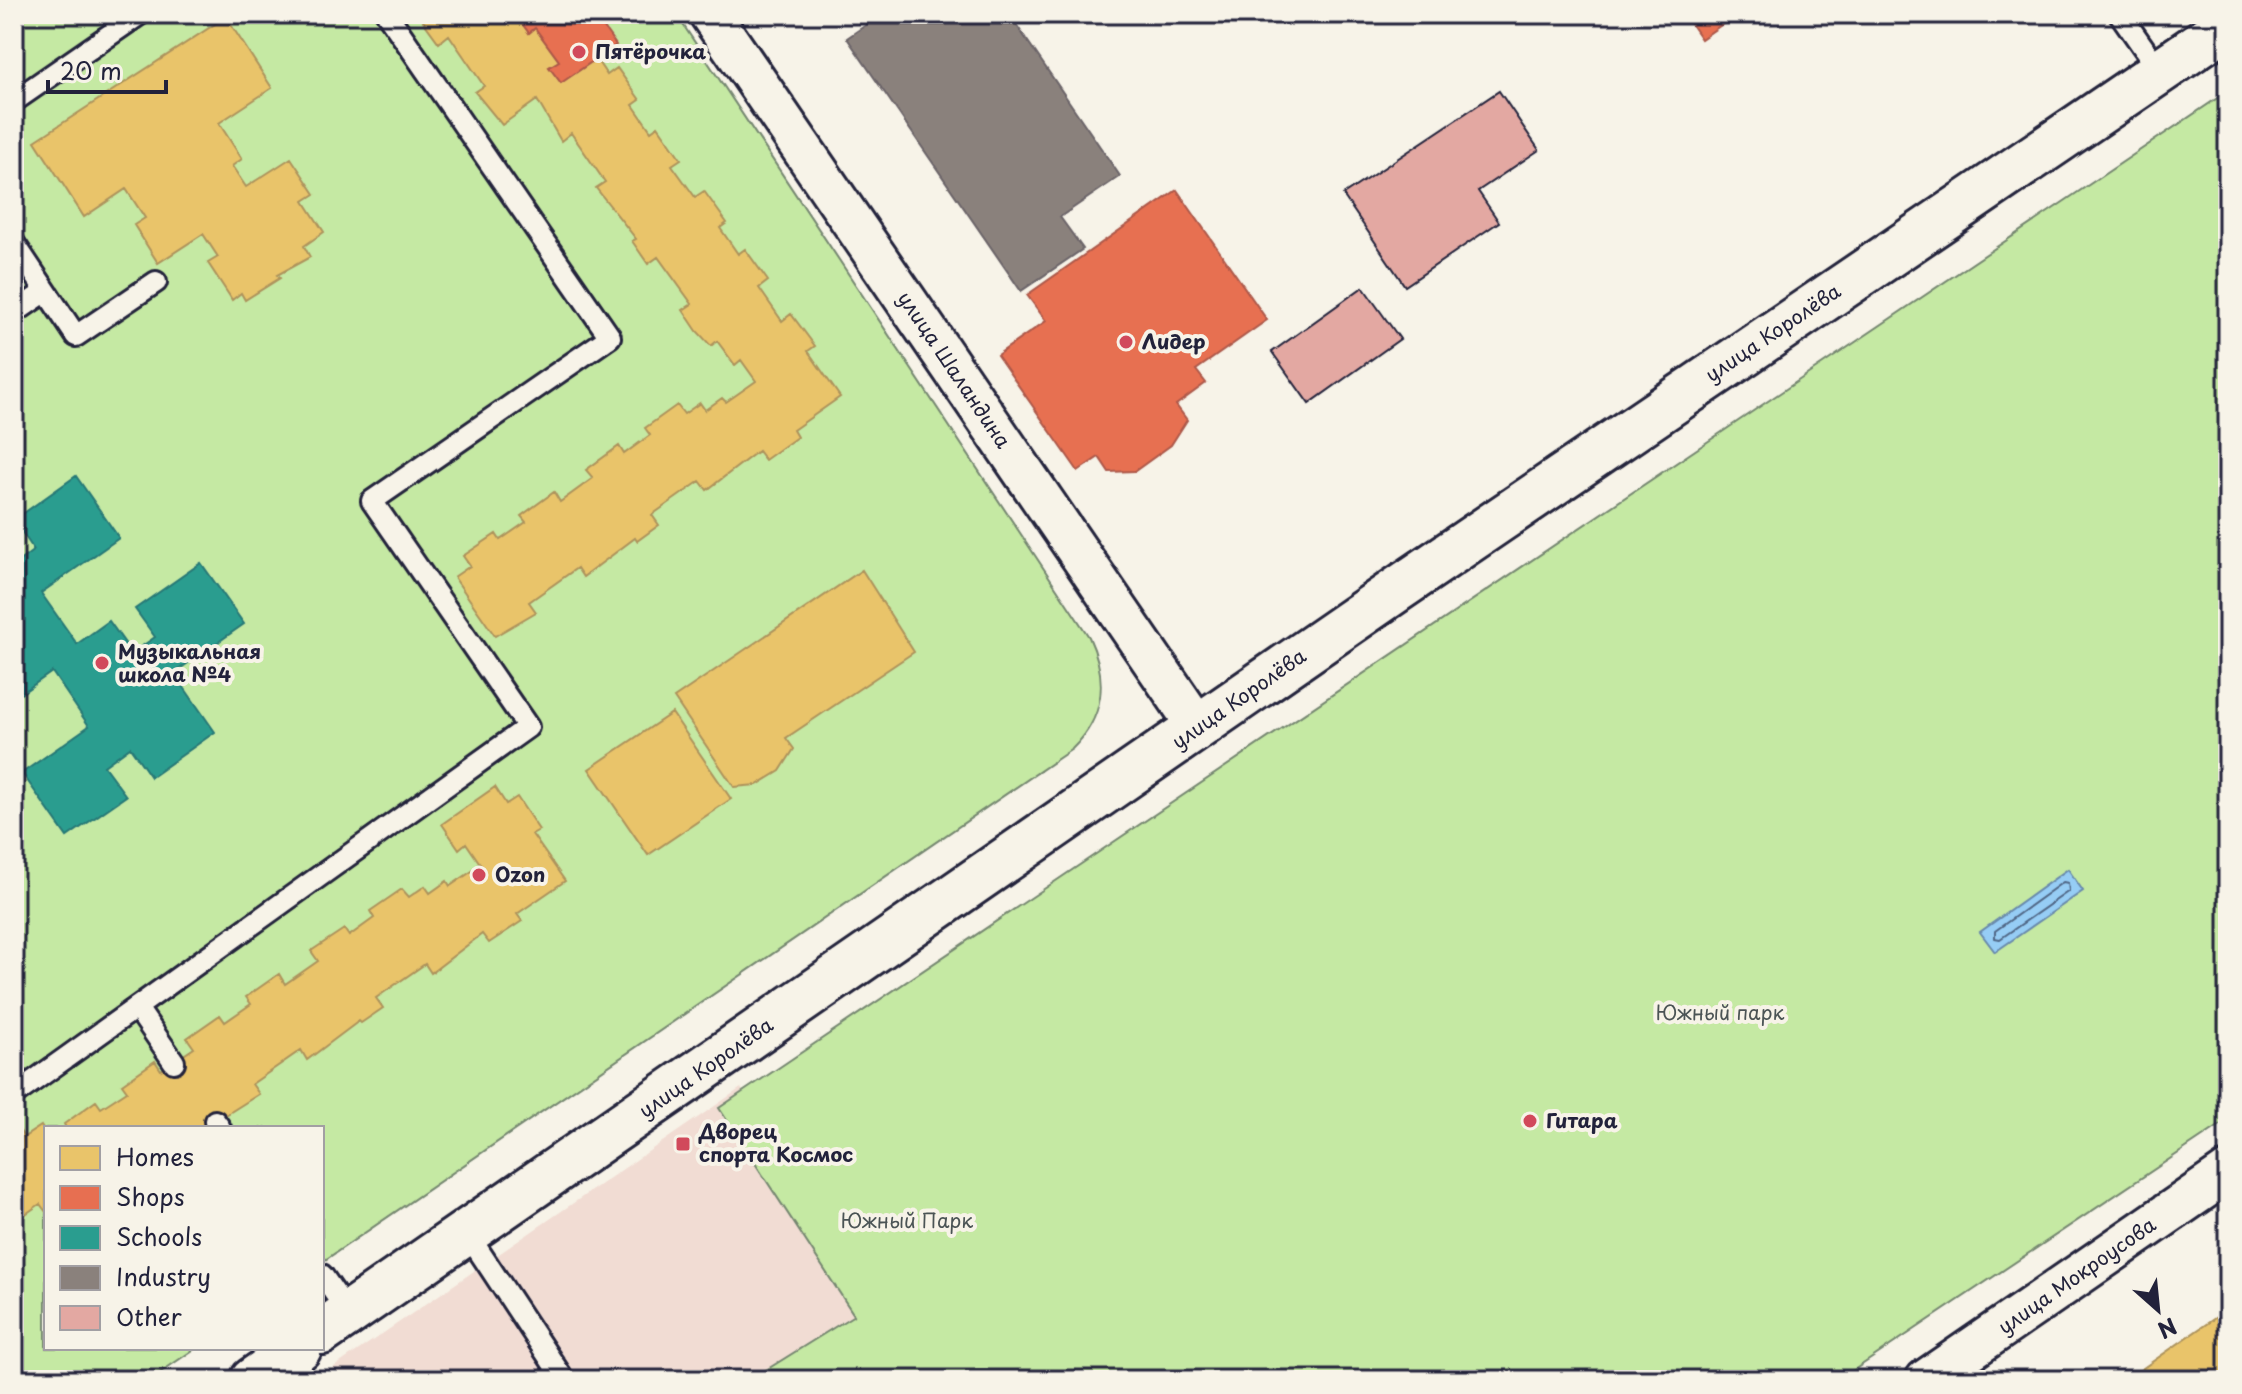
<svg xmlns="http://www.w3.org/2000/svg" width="2242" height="1394" viewBox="0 0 2242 1394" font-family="'Playpen Sans',sans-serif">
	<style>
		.built { fill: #f1dcd3 }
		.green { fill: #c5e9a3; stroke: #74866f; stroke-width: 2 }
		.water { fill: #96cdf5; stroke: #6889ab; stroke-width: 2 }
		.homes { fill: #e9c46a; stroke: #ad935c; stroke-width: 2 }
		.shops { fill: #e76f51; stroke: #ac584a; stroke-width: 2 }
		.schools { fill: #2a9d8f; stroke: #287876; stroke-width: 2 }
		.industry { fill: #8a817c; stroke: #6b6468; stroke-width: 2 }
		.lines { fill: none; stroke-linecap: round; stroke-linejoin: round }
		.shore { stroke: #506685; stroke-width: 2 }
		.building { fill: #e3a8a2; stroke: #22223b; stroke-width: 2 }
		.service-casing { stroke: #22223b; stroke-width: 26 }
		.minor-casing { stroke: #22223b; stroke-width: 46 }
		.tertiary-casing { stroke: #22223b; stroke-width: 50 }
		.service { stroke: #f7f3e8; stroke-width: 20 }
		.minor { stroke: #f7f3e8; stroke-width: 40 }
		.tertiary { stroke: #f7f3e8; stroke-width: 44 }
		.poi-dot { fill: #d1495b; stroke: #f7f3e8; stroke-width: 3 }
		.labels { text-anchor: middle; stroke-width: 8; stroke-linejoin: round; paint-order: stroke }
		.poi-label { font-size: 20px; font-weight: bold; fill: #22223b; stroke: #f7f3e8; text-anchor: start }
		.street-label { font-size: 20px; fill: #22223b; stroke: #f7f3e8 }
		.park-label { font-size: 20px; fill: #4b5455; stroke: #f7f3e8 }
	</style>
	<rect width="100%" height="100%" fill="#f7f3e8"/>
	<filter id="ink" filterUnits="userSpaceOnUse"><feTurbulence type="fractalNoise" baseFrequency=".0125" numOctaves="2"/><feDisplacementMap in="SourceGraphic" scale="16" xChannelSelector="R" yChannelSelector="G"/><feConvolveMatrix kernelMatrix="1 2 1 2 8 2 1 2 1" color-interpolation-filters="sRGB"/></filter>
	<g filter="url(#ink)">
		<!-- built -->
		<path class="built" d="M741,1088L926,1380H315Z"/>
		<!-- green -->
		<path class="green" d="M14,14H676L1089,637C1108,678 1105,717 1072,749L322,1262V1128H46V1348H196L149,1380H14Z
			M2228,91V1120L1839,1380H750L854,1315L719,1108Z"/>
		<!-- water -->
		<path class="water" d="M2068,869L2083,891L1995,952L1980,932Z"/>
		<!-- homes -->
		<path class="homes" d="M423,14H515L529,33L535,28L559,61L549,67L561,83L596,59L607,75L617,68L640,100L633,105L651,131L658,126L681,159L672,165L695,197L704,191L727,223L720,228L738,254L745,249L768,281L759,288L782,321L791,314L815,346L808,351L840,397L793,430L797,437L765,460L758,451L707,490L700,481L652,515L659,525L637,541L635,538L583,577L577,568L529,602L536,612L495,636L454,577L470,566L463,556L496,534L500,540L526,522L521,516L554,492L560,502L593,478L586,470L619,446L624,454L650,435L645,428L677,405L684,414L700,403L705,410L722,398L726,402L756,381L741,360L735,365L717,341L711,346L697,331L683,310L692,304L658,257L648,264L632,241L636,239L596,188L605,182L571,133L561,141L537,100L502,125L475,92L484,86L449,35L439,43L423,21L426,18Z
			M226,17L272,88L219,123L242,159L232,166L246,187L291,158L315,194L304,201L324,232L304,246L310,257L277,275L280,278L245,300L241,293L232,300L229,295L208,263L218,257L203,234L158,263L134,225L145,218L126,189L84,217L35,141Z
			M862,570L914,652L786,738L794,749L780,771L757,785L734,787L674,698Z
			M672,713L731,799L648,855L589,769Z
			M495,787L506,804L517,797L539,830L532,834L565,881L517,914L522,921L489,943L482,934L431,973L425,964L376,998L383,1008L361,1023L359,1021L307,1060L301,1050L252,1084L259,1094L205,1128H66L64,1124L96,1101L101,1108L127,1091L122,1084L155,1061L161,1070L194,1048L187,1038L220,1015L225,1022L251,1004L246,997L279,974L285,984L318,961L311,951L344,929L349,936L374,918L370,911L402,889L409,897L425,886L430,893L447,881L450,886L481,865L466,843L459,849L442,824Z
			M41,1126L46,1134V1212L40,1204L14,1222V1131L18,1128L24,1137Z
			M2228,1309V1380H2126Z"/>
		<!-- shops -->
		<path class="shops" d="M515,14H594L616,45L561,83L549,67L559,61L535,28L529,33Z
			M1684,14H1737L1701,39Z
			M1177,190L1267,320L1196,370L1206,383L1176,405L1187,420L1171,445L1135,471L1109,472L1099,457L1078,471L997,355L1046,321L1027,295Z"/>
		<!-- schools -->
		<path class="schools" d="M76,476L119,538L41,593L77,644L109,621L132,653L155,637L135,609L201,563L244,624L174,673L215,732L151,777L130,747L104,766L126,796L67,837L22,773L89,726L52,672L19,695L14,688V565L34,550L14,520Z"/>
		<!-- industry -->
		<path class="industry" d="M882,14H1009L1120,176L1060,217L1083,249L1021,291L847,38Z"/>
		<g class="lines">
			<!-- shore -->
			<path class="shore" d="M2063,882L2068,883L2069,891L2000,939L1995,938V931Z"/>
		</g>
		<!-- building -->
		<path class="building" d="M1499,91L1539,150L1478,191L1499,222L1405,286L1343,195Z
			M1363,287L1400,339L1309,404L1272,352Z"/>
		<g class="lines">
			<defs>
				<path id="service" d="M2120,14L2159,70
					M14,101L140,14
					M14,243L46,291L14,313
					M46,291L76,336L156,282
					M137,1008L174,1062
					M14,1095L528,727L372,501L610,337L387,14
					M215,1121L220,1128
					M467,1233L564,1380
					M322,1275L349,1314"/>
				<path id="minor" d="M710,14L1198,727
					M1926,1380L2228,1172"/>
				<path id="tertiary" d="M322,1332L1395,591L2228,25
					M253,1380L299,1348"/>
			</defs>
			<!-- service casing -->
			<use href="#service" class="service-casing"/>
			<!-- minor casing -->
			<use href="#minor" class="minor-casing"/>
			<!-- tertiary casing -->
			<use href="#tertiary" class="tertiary-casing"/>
			<!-- service -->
			<use href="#service" class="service"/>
			<!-- minor -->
			<use href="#minor" class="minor"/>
			<!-- tertiary -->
			<use href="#tertiary" class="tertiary"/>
		</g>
	</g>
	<!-- markers -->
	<g class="poi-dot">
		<circle cx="579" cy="52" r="8"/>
		<circle cx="1126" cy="342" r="8"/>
		<circle cx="102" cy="663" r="8"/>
		<circle cx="479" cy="875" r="8"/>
		<circle cx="1530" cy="1121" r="8"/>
		<rect x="675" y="1136" width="16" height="16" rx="4"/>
	</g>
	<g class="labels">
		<!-- poi labels -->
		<g class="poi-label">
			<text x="595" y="59">Пятёрочка</text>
			<text x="1142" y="349">Лидер</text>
			<text x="118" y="659">Музыкальная<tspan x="118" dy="23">школа №4</tspan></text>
			<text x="495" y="882">Ozon</text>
			<text x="1546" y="1128">Гитара</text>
			<text x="699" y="1139">Дворец<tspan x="699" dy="23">спорта Космос</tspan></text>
		</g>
		<!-- street labels -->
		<g class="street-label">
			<text transform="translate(1773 333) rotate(-34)" y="7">улица Королёва</text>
			<text transform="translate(954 370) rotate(56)" y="7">улица Шаландина</text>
			<text transform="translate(1239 699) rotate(-35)" y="7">улица Королёва</text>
			<text transform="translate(706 1068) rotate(-35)" y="7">улица Королёва</text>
			<text transform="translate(2077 1276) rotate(-35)" y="7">улица Мокроусова</text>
		</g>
		<!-- park labels -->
		<g class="park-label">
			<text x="1720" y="1020">Южный парк</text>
			<text x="907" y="1228">Южный Парк</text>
		</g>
	</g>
	<!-- margin -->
	<rect width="2242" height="1394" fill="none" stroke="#f7f3e8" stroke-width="48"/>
	<rect x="24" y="24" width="2194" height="1346" fill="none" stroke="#22223b" stroke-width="3" filter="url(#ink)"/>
	<!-- legend -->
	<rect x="44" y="1126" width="280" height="224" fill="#f7f3e8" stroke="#a29fa3" stroke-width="2"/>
	<rect x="60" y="1146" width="40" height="24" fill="#e9c46a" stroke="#a29fa3" stroke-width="2"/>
	<text x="116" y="1166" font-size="24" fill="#22223b">Homes</text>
	<rect x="60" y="1186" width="40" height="24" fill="#e76f51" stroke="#a29fa3" stroke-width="2"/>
	<text x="116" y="1206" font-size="24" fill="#22223b">Shops</text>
	<rect x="60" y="1226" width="40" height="24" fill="#2a9d8f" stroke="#a29fa3" stroke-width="2"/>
	<text x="116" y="1246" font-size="24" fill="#22223b">Schools</text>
	<rect x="60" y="1266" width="40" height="24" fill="#8a817c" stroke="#a29fa3" stroke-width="2"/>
	<text x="116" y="1286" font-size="24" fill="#22223b">Industry</text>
	<rect x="60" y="1306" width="40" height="24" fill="#e3a8a2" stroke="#a29fa3" stroke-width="2"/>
	<text x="116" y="1326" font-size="24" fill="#22223b">Other</text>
	<!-- north arrow -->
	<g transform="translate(2158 1310) rotate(153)" stroke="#f7f3e8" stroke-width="6" paint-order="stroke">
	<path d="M0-6L14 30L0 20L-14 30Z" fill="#22223b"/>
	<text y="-12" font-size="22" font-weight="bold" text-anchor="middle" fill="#22223b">N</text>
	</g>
	<!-- scale -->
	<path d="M48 80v12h118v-12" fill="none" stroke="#22223b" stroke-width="4"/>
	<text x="60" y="80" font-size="24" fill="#22223b" stroke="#f7f3e8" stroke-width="6" paint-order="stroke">20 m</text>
</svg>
